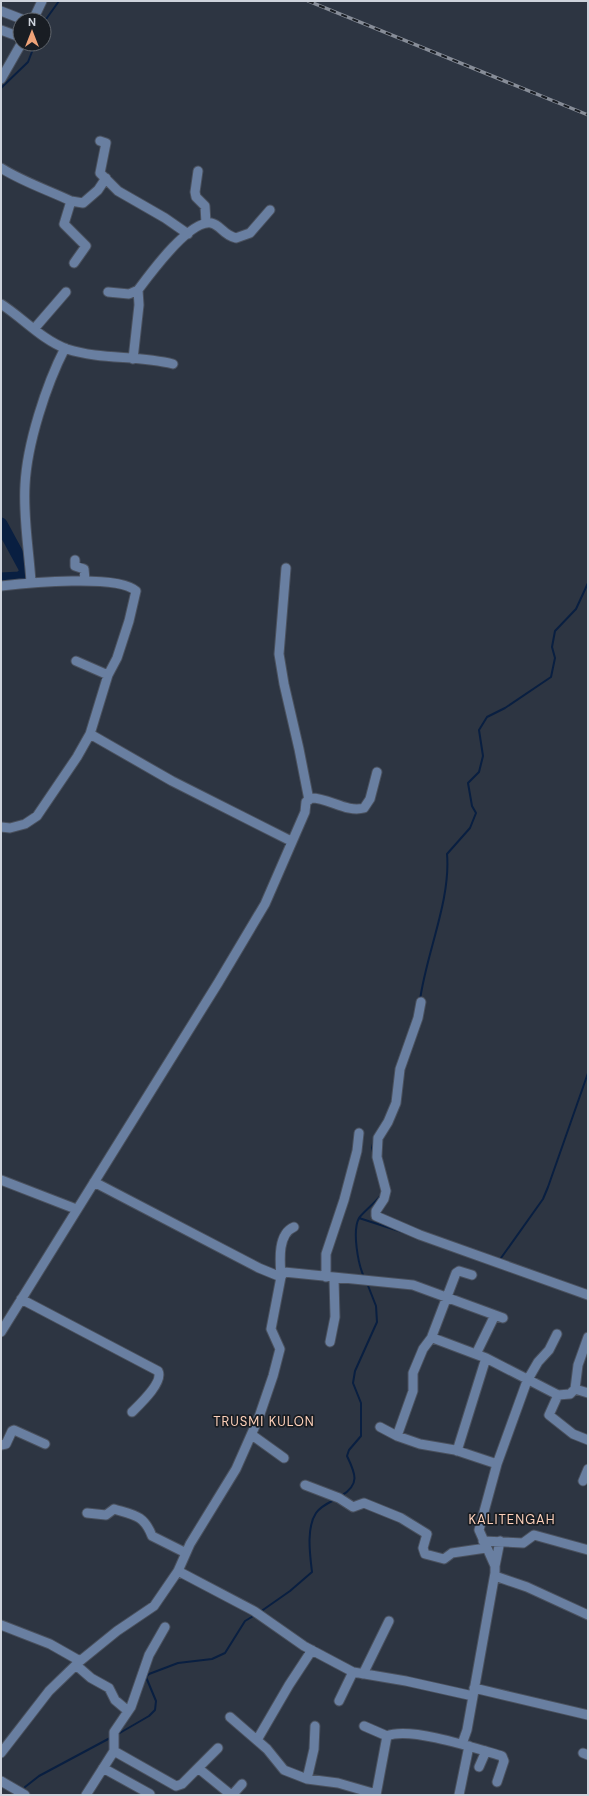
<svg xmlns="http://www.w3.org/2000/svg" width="589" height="1796" viewBox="0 0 589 1796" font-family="'DM Sans',sans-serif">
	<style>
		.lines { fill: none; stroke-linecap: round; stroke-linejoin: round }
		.stream { stroke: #091f41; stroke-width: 2 }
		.river { stroke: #091f41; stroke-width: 13 }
		.minor-casing { stroke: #4a515e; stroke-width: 11 }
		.minor { stroke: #697fa1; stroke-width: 9 }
		.rail-casing { stroke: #878d98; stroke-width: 3.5 }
		.rail { stroke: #191d23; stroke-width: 2; stroke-dasharray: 6; stroke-linecap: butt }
		.labels { text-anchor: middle; stroke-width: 3.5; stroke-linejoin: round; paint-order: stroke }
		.quarter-label { font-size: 13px; letter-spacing: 1px; fill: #fdd0b9; stroke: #191d23 }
	</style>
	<rect width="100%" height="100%" fill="#2d3542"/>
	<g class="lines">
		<!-- stream -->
		<path class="stream" d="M44,22L59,1
			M1,88L28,62L35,44
			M420,1000C426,954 451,900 447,854L470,828L476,813L472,806L468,783L479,772L483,756L479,730L487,717L505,708L551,677L555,658L552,647L555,631L576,609L588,583
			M373,1152L372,1148L374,1139
			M359,1218L405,1233
			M501,1258L543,1199L548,1187L588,1073
			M364,1277C358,1264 352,1231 359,1218C362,1213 376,1202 381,1195
			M341,1496C361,1484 355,1473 347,1456L349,1450L361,1436V1403L353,1383L355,1371L377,1322L376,1306L367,1283
			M260,1612L290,1591L312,1572C310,1555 306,1528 316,1513C320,1507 328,1503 334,1500
			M118,1734L149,1716L155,1710L156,1701L146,1677L149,1674L178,1663L212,1659L225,1653L245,1621L255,1615
			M25,1787L39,1776L110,1738"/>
		<!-- river -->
		<path class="river" d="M1,524L27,572L20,578L1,579"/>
		<defs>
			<path id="minor" d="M1,11L24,20
				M33,20L42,1
				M1,30L20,37
				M1,79L21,44
				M100,141L106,143L100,173L118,191L165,218L188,234
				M1,168C23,182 48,190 71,201L64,224L86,246L74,263
				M198,171L195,192L196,197L205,206L206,223
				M71,201L83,203L98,190L106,178
				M108,292L129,294L138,290C150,274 189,220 211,223C221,225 223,235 236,238L250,233L270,210
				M1,304C23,318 42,340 67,349C101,360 138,355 173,364
				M34,329L66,292
				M133,359L139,305L138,290
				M75,560V566L84,569L85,580
				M286,568L279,654L284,684L299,749L309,800
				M31,582C29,550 23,518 25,485C27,444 46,385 65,348
				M1,586C27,583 119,574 136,591L129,621L117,658L108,675L90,734L77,757L37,816L25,824L10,828L1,827
				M76,661L108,675
				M90,734L172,781L291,841
				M421,1002L418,1018L400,1069L396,1103L388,1122L378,1138L377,1157L386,1191L384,1199L376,1211V1216L420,1235L588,1295
				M1,1180L76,1209
				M94,1182L259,1268L281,1277C280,1262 277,1234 294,1227
				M472,1275L459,1271L456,1273L432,1336L433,1338L486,1358L558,1395L570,1394L575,1389L578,1365L588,1337
				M326,1277V1254L344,1200L357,1151L359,1133
				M21,1299L158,1371C164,1382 139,1405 132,1412
				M1,1332L218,983L265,904L305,812L306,802L310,798C328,797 346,813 364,808L370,799L377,772
				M330,1342L335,1317L334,1279
				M476,1354L495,1315
				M575,1389L588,1393
				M558,1395L549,1415L573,1434L588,1440
				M380,1427L397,1436L420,1444L455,1450L497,1464
				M252,1435L284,1458
				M397,1436L413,1391V1373L423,1349L432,1337
				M1,1445L6,1444L12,1431L14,1430L45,1444
				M457,1451L486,1358
				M583,1481L588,1469
				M305,1485L339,1498L353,1507L364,1503L401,1518L427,1534L423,1548L425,1554L444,1559L452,1553L486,1548
				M87,1513L106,1515L114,1509C134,1515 144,1515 152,1536L186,1553
				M483,1541L523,1543L534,1535L588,1550
				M495,1566L500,1541
				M178,1571L254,1611L304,1646L353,1672L406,1681L473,1696
				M495,1576L527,1587L588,1615
				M1,1625L50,1644L80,1661
				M76,1665L91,1678L109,1688L115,1700L128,1711
				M363,1674L389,1621
				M474,1688L588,1715
				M339,1701L353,1672
				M230,1717L267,1749L284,1770L307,1779L338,1783L376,1794
				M364,1726L387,1736
				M257,1740L289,1685L312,1650
				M462,1744L467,1730L495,1573V1566L479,1530L497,1464L527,1381L538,1362L549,1350L557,1334
				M114,1751L176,1786L182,1784L198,1768L230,1794H233L242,1784
				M1,1753L49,1691L80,1661L117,1631L154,1606L178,1571L190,1544L236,1469L259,1417L273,1376L280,1349L271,1329L281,1277L284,1272L413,1285L503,1318
				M583,1753L588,1755
				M479,1767L486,1751
				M103,1768L150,1794
				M198,1768L218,1748
				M307,1779L314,1749L315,1726
				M1,1781L25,1795
				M86,1795L114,1751V1732L131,1707L149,1655L165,1627
				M376,1795L387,1736C410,1726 478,1749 502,1756L504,1761L497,1782
				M459,1795L469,1746"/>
		</defs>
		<!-- minor casing -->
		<use href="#minor" class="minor-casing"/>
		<!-- minor -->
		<use href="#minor" class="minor"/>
		<defs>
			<path id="rail" d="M308,1L588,115"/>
		</defs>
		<!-- rail casing -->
		<use href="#rail" class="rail-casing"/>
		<!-- rail -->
		<use href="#rail" class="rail"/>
	</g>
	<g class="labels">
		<!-- quarter labels -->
		<g class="quarter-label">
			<text x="264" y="1426">TRUSMI KULON</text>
			<text x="512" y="1524">KALITENGAH</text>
		</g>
	</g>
	<!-- border -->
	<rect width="589" height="1796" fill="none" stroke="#ced3dc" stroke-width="4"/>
	<!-- north arrow -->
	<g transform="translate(32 32)"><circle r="19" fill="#191d23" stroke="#61666d"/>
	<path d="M0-3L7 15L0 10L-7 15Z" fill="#f0a378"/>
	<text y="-6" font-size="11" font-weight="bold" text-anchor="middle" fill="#ced3dc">N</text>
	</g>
</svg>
